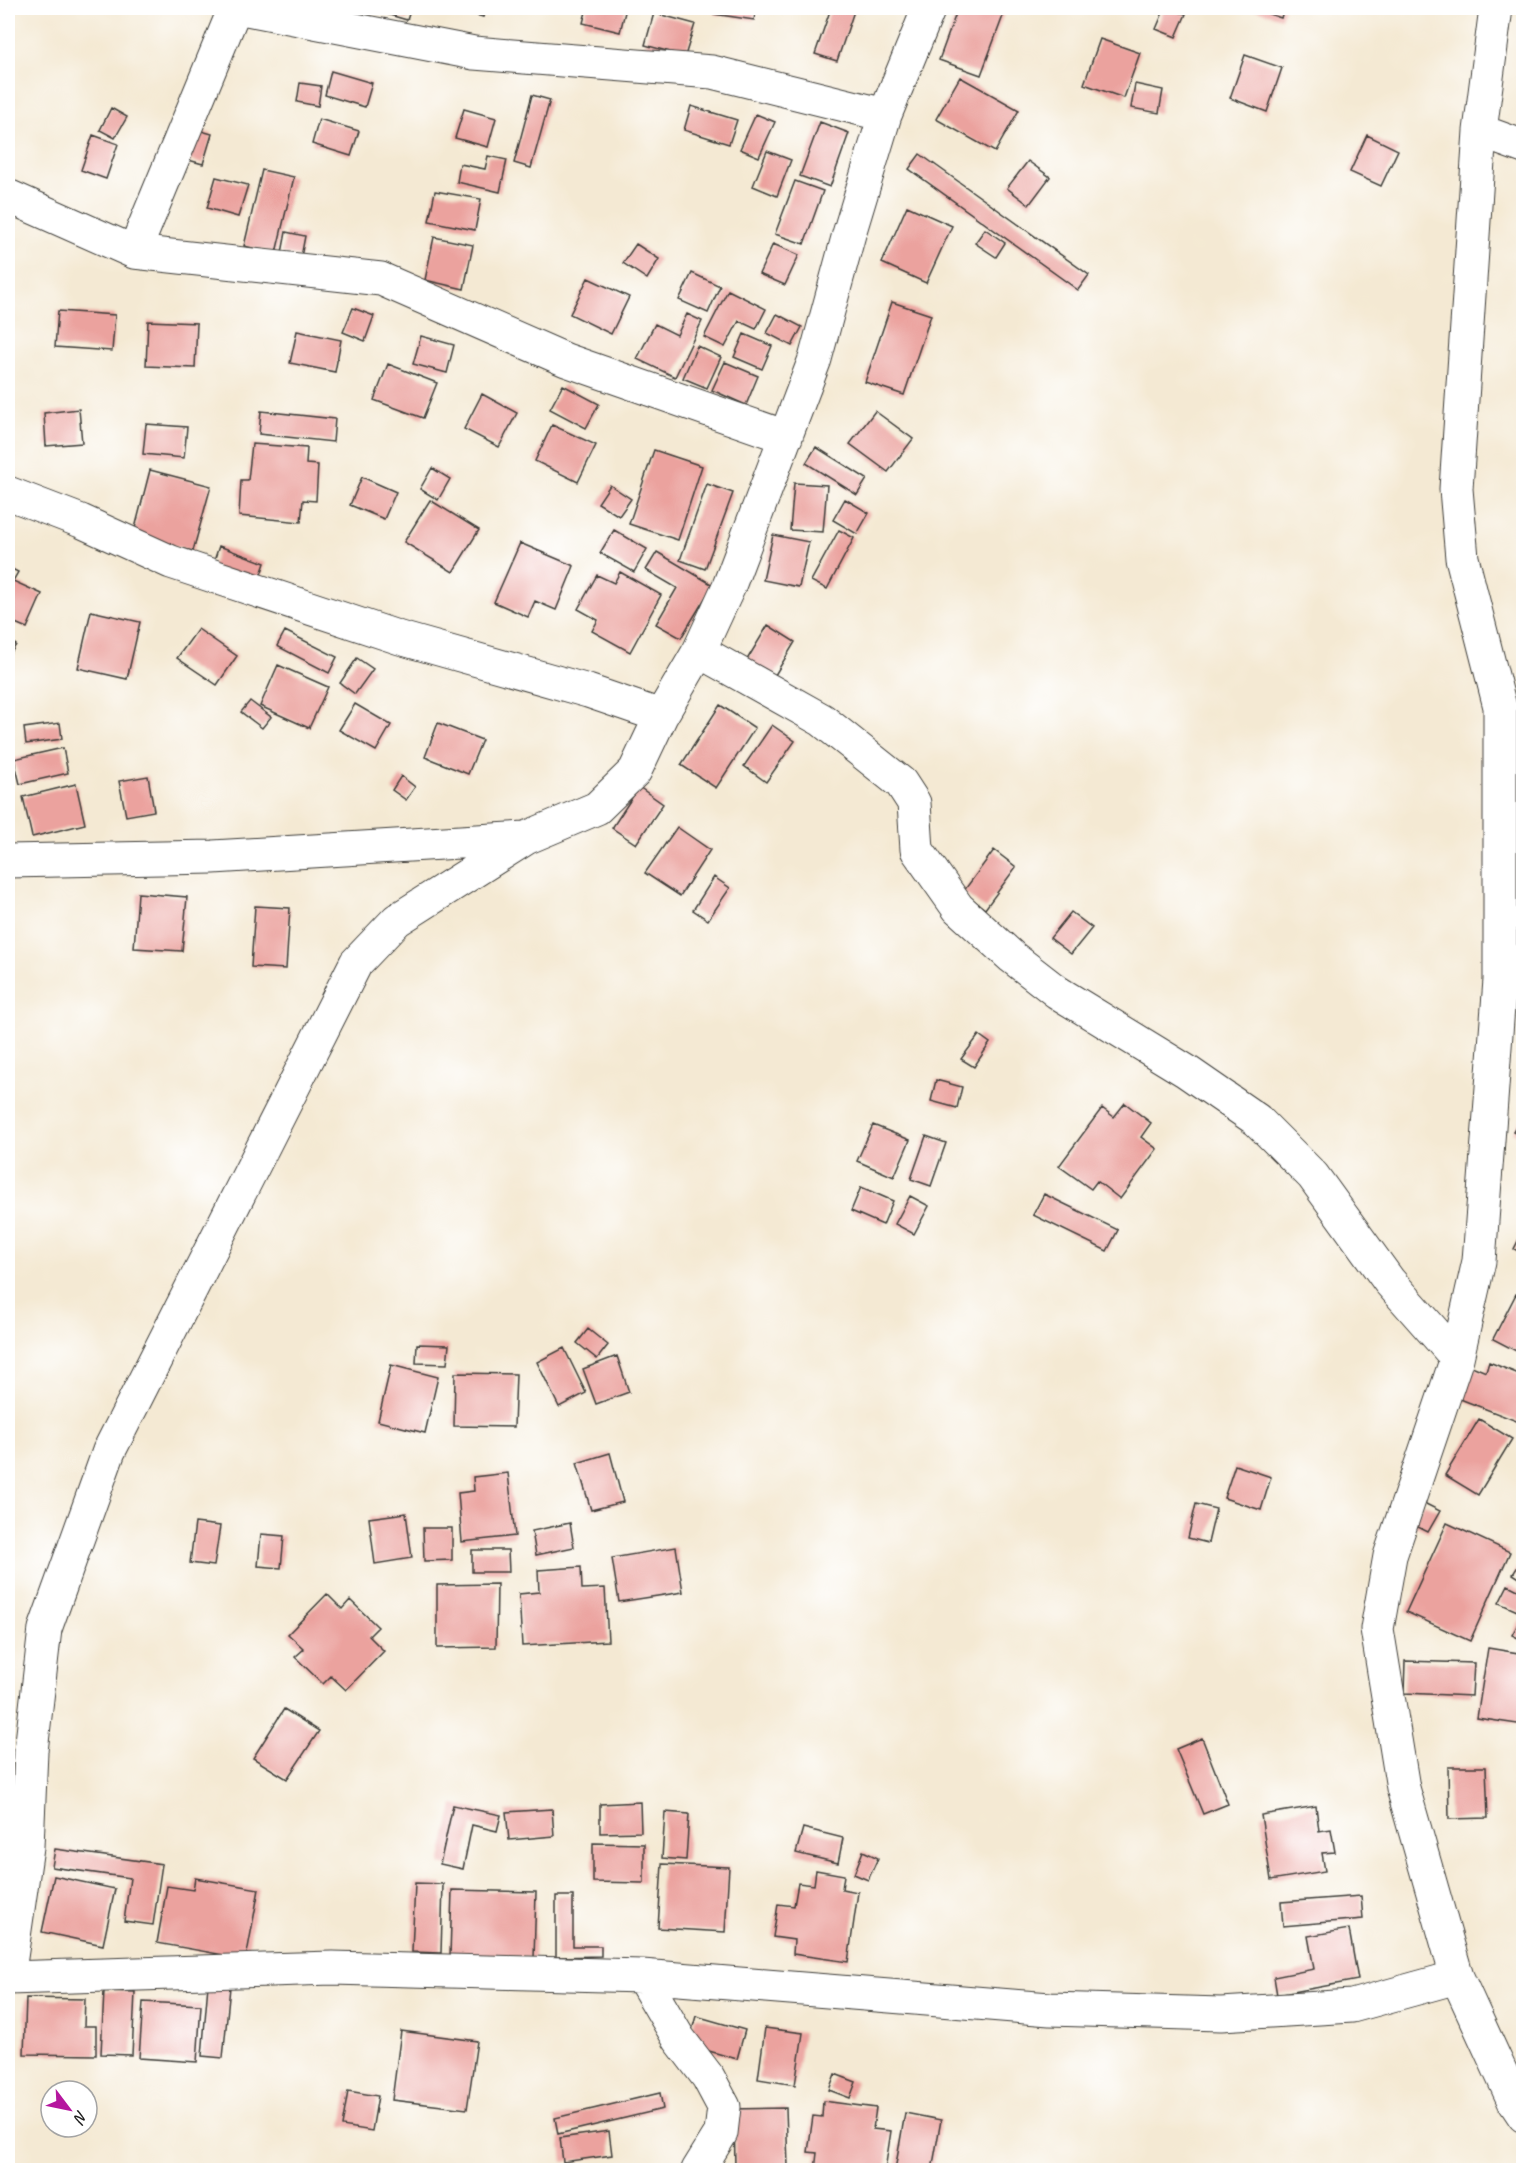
<svg xmlns="http://www.w3.org/2000/svg" width="1531" height="2178" viewBox="0 0 1531 2178" font-family="Caveat,sans-serif">
	<style>
		.building { fill: #eba29e }
		.lines { fill: none; stroke-linecap: round; stroke-linejoin: round }
		.minor-casing { stroke: #3c3b37; stroke-width: 35 }
		.minor { stroke: #fff; stroke-width: 33 }
	</style>
	<rect width="100%" height="100%" fill="#fff"/>
	<filter id="ink" filterUnits="userSpaceOnUse"><feTurbulence type="fractalNoise" baseFrequency=".0167" numOctaves="2"/><feDisplacementMap in="SourceGraphic" scale="12" xChannelSelector="R" yChannelSelector="G"/><feConvolveMatrix kernelMatrix="1 2 1 2 8 2 1 2 1" color-interpolation-filters="sRGB"/></filter>
	<filter id="wash" filterUnits="userSpaceOnUse"><feTurbulence type="fractalNoise" baseFrequency=".008" numOctaves="4" result="noise"/><feDisplacementMap in="SourceGraphic" scale="24" xChannelSelector="R" yChannelSelector="G"/><feGaussianBlur stdDeviation="1.35" result="paint"/><feColorMatrix in="noise" values="0 0 0 0 0 0 0 0 0 0 0 0 0 0 0 0 0 1.4 0 .05"/><feComposite in="paint" operator="in"/></filter>
	<g filter="url(#wash)">
		<rect width="100%" height="100%" fill="#f4e9d3"/>
		<g id="blocks">
			<!-- building -->
			<path class="building" d="M366,8H411L407,20Z
				M453,8H486L483,17Z
				M587,8H626L620,32L583,23Z
				M715,8H756L754,20L714,14Z
				M831,8H845L854,11L837,61L815,54Z
				M958,8H1006L981,75L939,60Z
				M1165,8L1186,14L1176,37L1156,29Z
				M1251,8H1284L1281,18Z
				M654,13L695,24L685,56L645,45Z
				M1100,39L1140,53L1124,98L1084,84Z
				M1245,55L1282,68L1267,112L1230,98Z
				M331,71L372,83L365,107L325,95Z
				M960,77L1019,110L995,152L936,119Z
				M300,83L321,86L318,106L297,102Z
				M1135,84L1163,90L1159,113L1131,108Z
				M532,95L550,100L531,168L514,163Z
				M691,106L737,120L729,144L684,130Z
				M111,108L127,117L115,138L100,130Z
				M464,109L496,118L488,147L455,138Z
				M756,114L775,122L759,157L740,149Z
				M319,119L359,131L351,156L312,144Z
				M820,122L849,133L830,187L800,176Z
				M191,128L212,134L203,164L181,158Z
				M93,135L118,144L106,179L81,170Z
				M1367,135L1398,150L1381,186L1350,172Z
				M767,151L791,160L777,196L753,186Z
				M920,154L1089,275L1078,290L909,169Z
				M488,156L507,160L500,192L457,182L460,164L485,169Z
				M1028,161L1050,177L1029,205L1007,188Z
				M262,170L294,177L276,253L244,246Z
				M216,177L248,185L238,217L207,208Z
				M795,181L823,191L804,244L775,234Z
				M435,191L481,199L475,230L429,221Z
				M907,206L952,226L926,283L882,263Z
				M985,229L1005,243L996,257L975,243Z
				M286,232L305,236L301,257L282,253Z
				M434,237L473,245L464,289L425,280Z
				M636,244L659,259L647,279L623,263Z
				M773,244L799,255L785,285L759,274Z
				M692,273L720,286L708,313L679,300Z
				M588,278L629,297L611,334L570,314Z
				M728,290L766,309L756,329L739,321L725,347L704,337Z
				M892,302L931,315L904,395L865,382Z
				M353,308L374,316L365,341L343,332Z
				M58,311L115,315L112,351L55,347Z
				M687,314L702,321L675,377L637,359L655,324L677,335Z
				M777,314L802,327L792,346L767,333Z
				M148,321L197,323L195,368L146,366Z
				M297,331L341,340L335,372L290,363Z
				M744,334L772,346L762,369L734,357Z
				M421,336L454,345L447,373L413,364Z
				M697,346L721,357L707,388L683,378Z
				M725,362L758,376L746,405L712,390Z
				M388,364L437,383L423,418L374,400Z
				M563,385L599,404L586,428L550,409Z
				M482,394L517,413L499,447L464,429Z
				M79,409L82,443L46,446L44,413Z
				M261,411L335,419L333,442L259,434Z
				M875,411L913,439L888,472L850,444Z
				M146,424L187,427L184,458L143,454Z
				M552,425L596,445L578,482L535,461Z
				M252,444L307,448L306,464L318,465L316,501L303,500L301,522L239,516L241,480H248Z
				M816,447L867,479L857,495L806,463Z
				M654,450L702,466L678,540L629,524Z
				M432,468L450,479L438,500L420,489Z
				M150,470L211,486L193,551L133,536Z
				M362,477L396,492L384,519L350,505Z
				M794,483L827,485L823,532L790,530Z
				M707,484L733,493L705,569L680,560Z
				M610,485L631,499L619,516L598,503Z
				M845,499L869,513L857,534L833,520Z
				M430,500L479,530L453,572L404,542Z
				M614,530L647,549L634,572L600,553Z
				M839,530L854,538L827,589L811,581Z
				M773,535L809,542L799,587L763,580Z
				M520,543L574,566L556,610L535,601L528,617L494,602Z
				M219,546L265,563L256,589L210,573Z
				M657,552L713,585L681,638L656,624L677,588L646,570Z
				M8,567L18,572L13,581L42,594L27,628L8,620Z
				M620,572L661,595L630,652L592,631L598,620L578,609L597,575L614,583Z
				M91,611L140,622L127,679L78,668Z
				M768,625L795,642L772,680L745,663Z
				M198,629L237,656L217,685L177,658Z
				M285,631L337,657L329,673L277,646Z
				M8,639L16,645L8,657Z
				M357,658L373,669L355,694L340,683Z
				M278,665L328,687L309,728L260,706Z
				M250,701L271,717L262,728L241,712Z
				M355,704L391,725L376,751L339,730Z
				M720,705L755,728L716,788L681,765Z
				M60,723L62,739L26,744L24,728Z
				M438,723L482,740L468,774L425,757Z
				M772,725L795,741L766,782L744,766Z
				M63,748L68,773L20,784L14,759Z
				M148,776L154,811L126,816L119,781Z
				M401,776L415,787L406,800L392,790Z
				M76,784L85,824L32,837L23,797Z
				M639,787L663,804L636,844L612,828Z
				M677,827L710,850L680,896L645,873Z
				M994,850L1016,867L985,909L963,892Z
				M714,877L730,888L708,920L693,910Z
				M138,893L187,897L182,951L134,948Z
				M255,906L290,908L286,969L251,967Z
				M1071,912L1092,928L1071,954L1050,938Z
				M979,1035L990,1043L974,1067L961,1059Z
				M936,1080L962,1087L957,1108L931,1101Z
				M1125,1103L1151,1123L1141,1137L1157,1149L1120,1199L1097,1181L1091,1189L1059,1166L1102,1108L1114,1117Z
				M1524,1114V1138L1513,1132Z
				M873,1125L910,1140L894,1177L857,1161Z
				M926,1136L946,1143L931,1186L911,1179Z
				M861,1187L893,1201L883,1225L851,1211Z
				M1044,1194L1118,1230L1107,1251L1033,1215Z
				M910,1196L929,1206L914,1234L895,1224Z
				M1524,1229V1254L1514,1249Z
				M1516,1294L1524,1298V1355L1493,1339Z
				M588,1329L608,1345L597,1359L577,1343Z
				M417,1344L449,1345L447,1364L416,1363Z
				M564,1348L586,1393L559,1407L537,1362Z
				M617,1356L629,1392L596,1404L583,1369Z
				M1489,1362L1524,1376V1424L1455,1397L1467,1364L1486,1372Z
				M391,1365L438,1377L425,1433L378,1421Z
				M455,1373L516,1374L514,1427L454,1426Z
				M1479,1419L1512,1439L1478,1495L1445,1475Z
				M610,1453L623,1502L591,1510L577,1463Z
				M1235,1465L1271,1477L1261,1510L1224,1498Z
				M508,1473L515,1536L462,1542L458,1493L474,1491L473,1477Z
				M1424,1503L1440,1511L1428,1532L1412,1524Z
				M1196,1504L1216,1509L1208,1543L1188,1538Z
				M406,1513L412,1558L375,1564L369,1518Z
				M195,1523L220,1526L214,1566L190,1563Z
				M570,1523L574,1547L536,1555L532,1531Z
				M1447,1523L1510,1552L1470,1641L1406,1612Z
				M423,1528H452V1560L424,1561Z
				M261,1534L284,1536L281,1568L258,1566Z
				M676,1547L683,1592L619,1602L612,1558Z
				M472,1550H508L509,1572H472Z
				M1524,1557V1581L1513,1574Z
				M581,1567L582,1589L605,1588L608,1641L522,1646L519,1594L539,1592L538,1570Z
				M497,1584L496,1647L437,1648V1585Z
				M1508,1585L1524,1593V1614L1499,1603Z
				M327,1594L342,1609L350,1600L378,1627L369,1636L384,1651L346,1690L331,1676L323,1684L295,1657L304,1649L288,1634Z
				M1520,1620L1524,1622V1641L1512,1635Z
				M1488,1648L1524,1654V1725L1477,1718Z
				M1405,1661L1474,1663L1472,1696L1404,1693Z
				M284,1709L319,1731L287,1779L253,1758Z
				M1202,1738L1228,1804L1203,1814L1176,1749Z
				M1448,1767H1486L1488,1818L1449,1819Z
				M640,1802L641,1832L600,1833V1804Z
				M453,1805L501,1815L497,1831L472,1825L463,1869L440,1864Z
				M1316,1806L1319,1831L1331,1829L1335,1852L1322,1853L1325,1871L1271,1880L1261,1815Z
				M552,1809L554,1836L509,1840L506,1812Z
				M665,1812L689,1814L686,1860L662,1858Z
				M803,1828L843,1838L838,1863L796,1853Z
				M593,1843L644,1844V1883L593,1882Z
				M55,1849L162,1864L153,1925L124,1921L130,1878L52,1867Z
				M863,1851L878,1858L868,1880L854,1874Z
				M662,1864L729,1867L725,1932L658,1928Z
				M816,1870L844,1875L842,1889L858,1892L848,1962L793,1954L794,1940L773,1937L778,1904L794,1906L798,1883L814,1885Z
				M54,1876L115,1889L103,1945L42,1932Z
				M195,1878L259,1889L246,1959L157,1943L167,1886L193,1890Z
				M415,1883L443,1884L441,1953L412,1952Z
				M452,1890L536,1892L534,1958L450,1956Z
				M556,1896H573V1946H601V1956L556,1957Z
				M1361,1896L1363,1919L1283,1926L1281,1902Z
				M1349,1929L1358,1980L1277,1995L1274,1977L1314,1969L1308,1936Z
				M208,1985L230,1987L223,2058L202,2056Z
				M104,1991L135,1992L132,2055L101,2054Z
				M26,1998L85,1999L84,2026H96V2055L24,2054Z
				M143,2002L201,2005L197,2062L139,2058Z
				M696,2016L745,2030L737,2059L688,2045Z
				M765,2028L803,2033L795,2085L758,2079Z
				M401,2031L477,2041L467,2109L392,2100Z
				M835,2074L856,2082L850,2098L829,2090Z
				M348,2091L378,2096L372,2131L342,2126Z
				M660,2093L663,2109L558,2134L555,2118Z
				M823,2101L876,2108L873,2129L891,2131L885,2170L868,2169V2170H815L817,2153L808,2152L813,2116L822,2117Z
				M786,2108L788,2167L735,2169L734,2109Z
				M905,2113L941,2120L932,2170H895Z
				M609,2131L612,2155L563,2162L560,2138Z"/>
		</g>
	</g>
	<g filter="url(#ink)">
		<use href="#blocks" fill-opacity="0" stroke="#3c3b37" stroke-width="1.5"/>
		<g class="lines">
			<defs>
				<path id="minor" d="M242,8L474,53L712,72L885,115
					M1496,8L1480,131L1456,489L1462,558L1500,707V980L1479,1261L1457,1358L1390,1556L1377,1629L1403,1788L1457,1977L1514,2101L1524,2116
					M1480,131L1524,147
					M8,196L134,252L381,279L566,360L786,437
					M134,252L235,8
					M8,493L81,521L171,562L400,638L588,691L661,716
					M699,651L822,720L901,783L914,803L917,850L958,908L1012,957L1057,992L1186,1071L1257,1120L1313,1176L1389,1281L1457,1358
					M8,861L213,857L525,838
					M642,1976L679,2039L708,2077L724,2107L721,2133L698,2170
					M8,1978L27,1847L31,1751L45,1629L109,1451L356,963L397,920L526,838L597,808L635,771L661,716L699,651L729,586L815,359L849,234L885,115L929,8
					M8,1978L332,1968L642,1976L1050,2009L1221,2014L1352,2006L1457,1977"/>
			</defs>
			<!-- minor casing -->
			<use href="#minor" class="minor-casing"/>
			<!-- minor -->
			<use href="#minor" class="minor"/>
		</g>
	</g>
	<!-- margin -->
	<rect width="1531" height="2178" fill="none" stroke="#fff" stroke-width="30"/>
	<!-- north arrow -->
	<g transform="translate(69 2109) rotate(122)"><circle r="28" fill="#ffffff" stroke="#a4a4a4" stroke-width="1.5"/>
	<path d="M0-4.5L10 22L0 15L-10 22Z" fill="#b5179e"/>
	<text y="-9" font-size="16" font-weight="bold" text-anchor="middle" fill="#1c1c1c">N</text>
	</g>
</svg>
